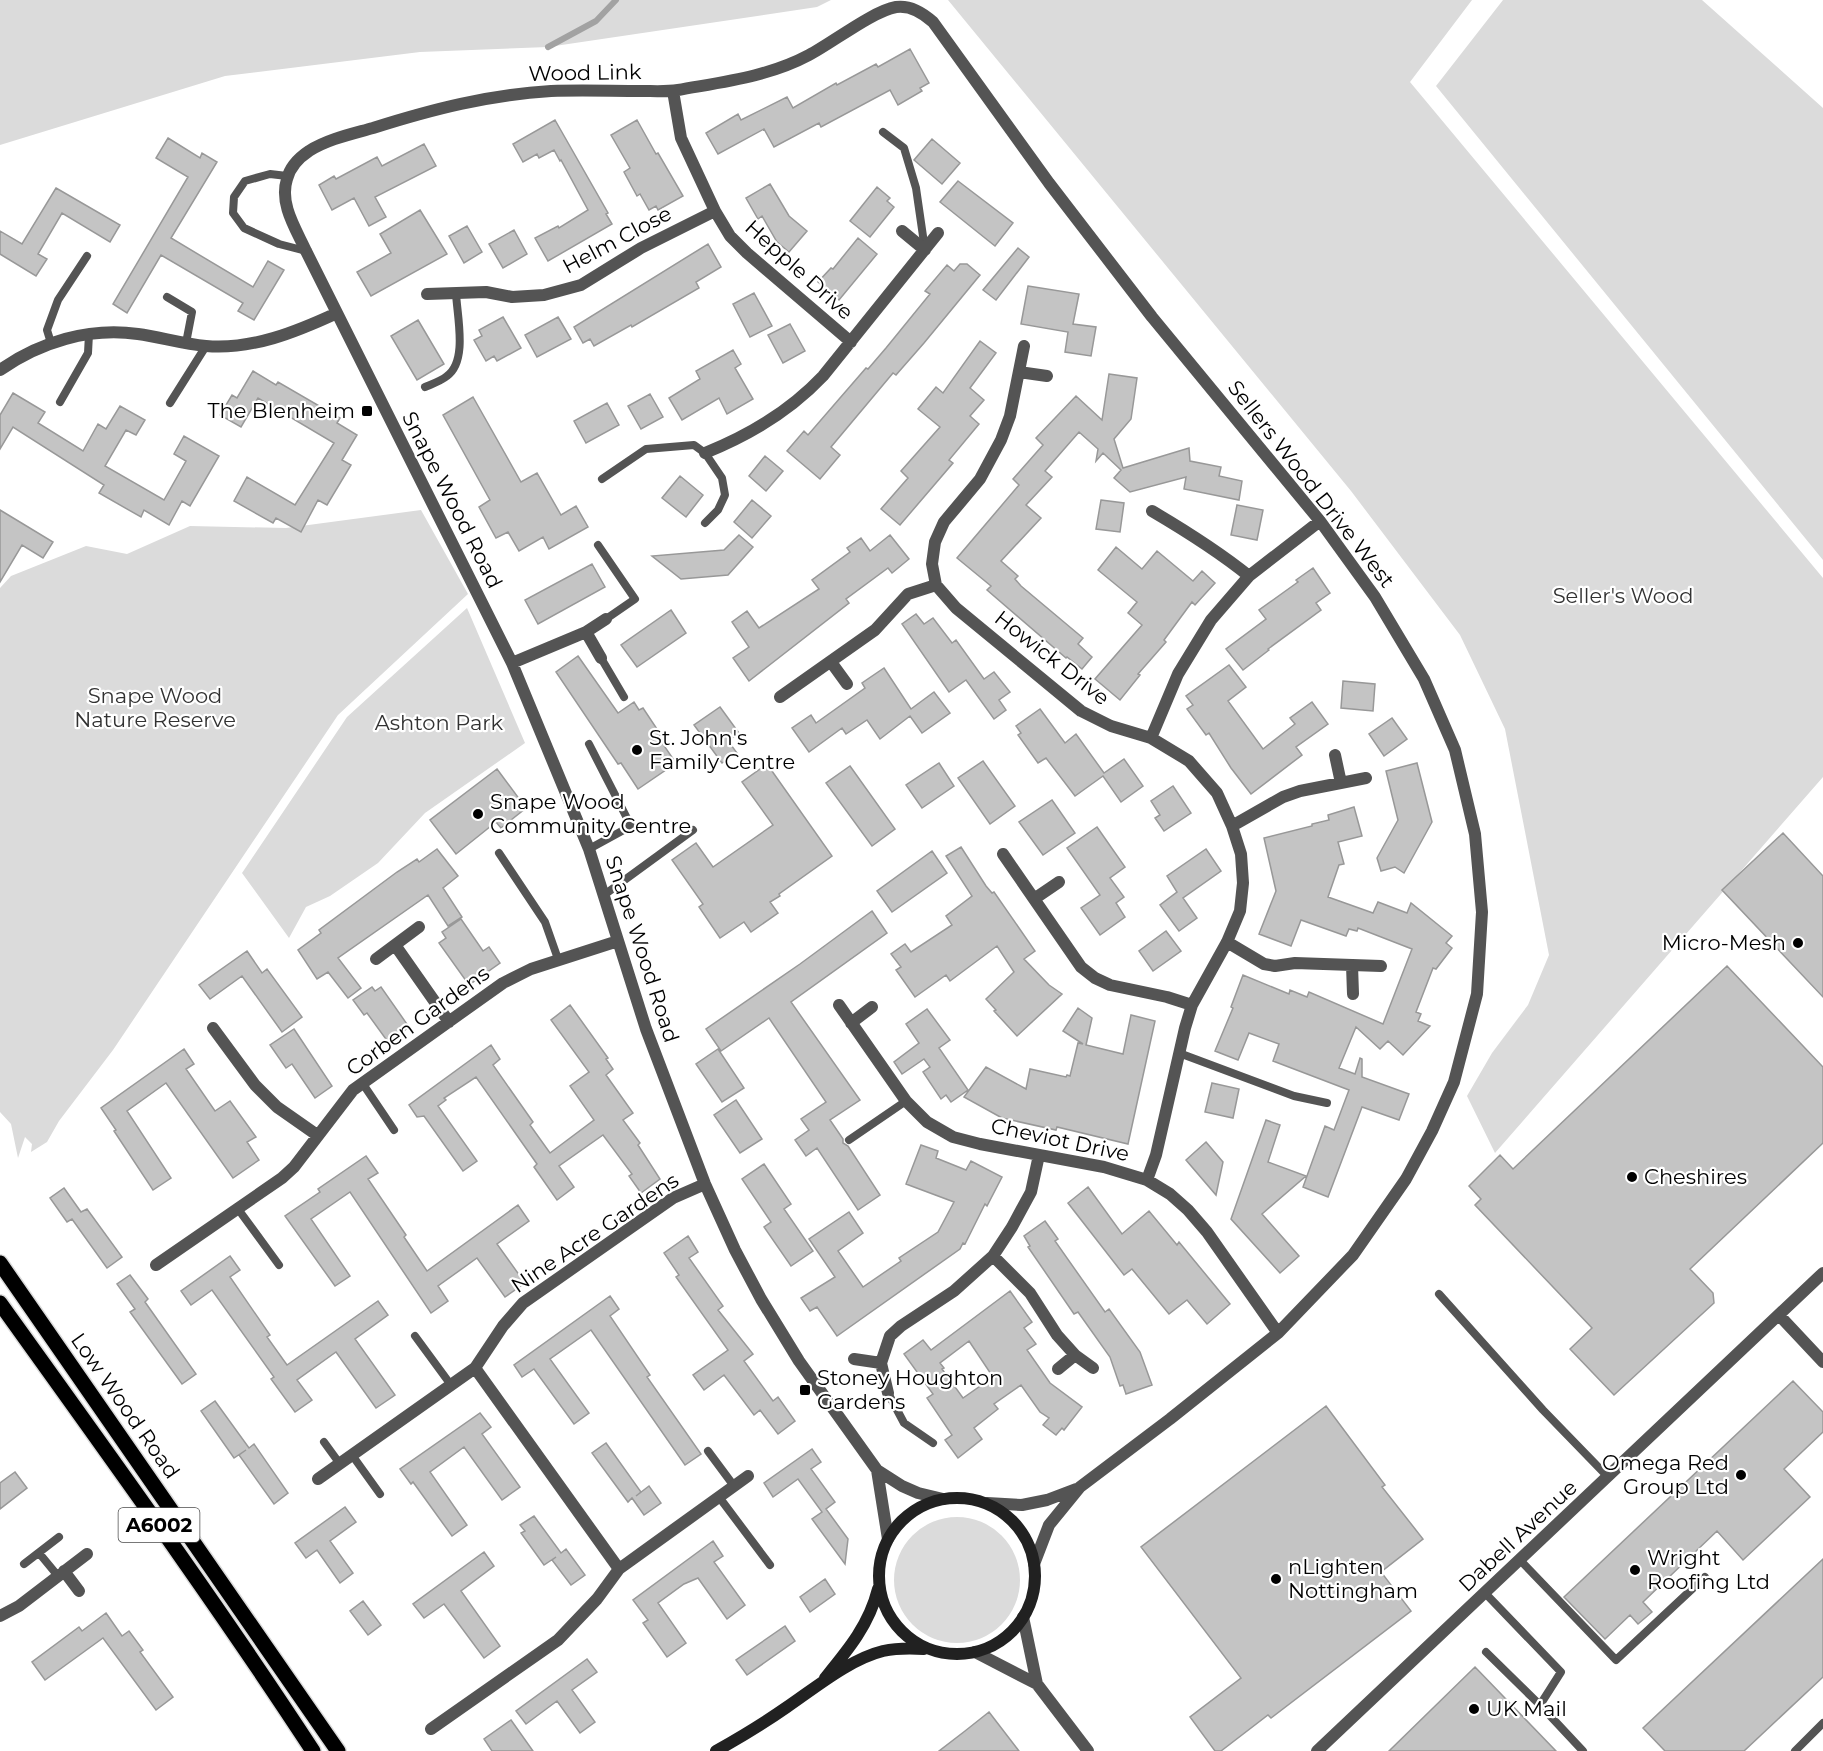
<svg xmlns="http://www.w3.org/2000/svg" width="1823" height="1751" viewBox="0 0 1823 1751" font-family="Montserrat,sans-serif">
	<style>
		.green { fill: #dbdbdb }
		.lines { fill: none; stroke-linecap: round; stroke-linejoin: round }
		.stream { stroke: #a2a2a2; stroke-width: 6 }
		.building { fill: #c4c4c4; stroke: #989898; stroke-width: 1.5; fill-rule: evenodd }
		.primary-casing { stroke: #dbdbdb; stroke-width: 18 }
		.lane { stroke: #545454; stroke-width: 8 }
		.street { stroke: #545454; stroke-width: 12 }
		.secondary { stroke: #212121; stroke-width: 12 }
		.primary { stroke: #000; stroke-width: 15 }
		.poi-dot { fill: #000; stroke: #fff; stroke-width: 2 }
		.labels { text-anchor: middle; stroke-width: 4.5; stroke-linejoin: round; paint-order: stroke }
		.shield { fill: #fff; stroke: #4c4c4c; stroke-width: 1.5 }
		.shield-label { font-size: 20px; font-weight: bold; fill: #000 }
		.street-label { font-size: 21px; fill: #000; stroke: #fff }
		.poi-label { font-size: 21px; fill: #000; stroke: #fff; text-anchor: start }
		.park-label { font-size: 21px; fill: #323232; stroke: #fff }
	</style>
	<rect width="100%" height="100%" fill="#fff"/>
	<!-- green -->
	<path class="green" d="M0,0H831L817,7L548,47L420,52L225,76L0,145Z
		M948,0H1472L1410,82L1823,578V777L1495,1153L1467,1096L1492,1053L1528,1005L1549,955L1505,729L1460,635L1351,491Z
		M1503,0H1702L1823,108V560L1436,86Z
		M421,510L468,594L338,715L113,1050L59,1121L47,1142L31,1152L32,1144L25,1137L18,1158L11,1124L0,1112V588L11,576L86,546L127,554L190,526L286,528Z
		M467,608L525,743L425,813L378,863L330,896L306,907L289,938L242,873L347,717Z
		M894 1580a63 63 0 1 1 126 0a63 63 0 1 1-126 0Z"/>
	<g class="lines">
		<!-- stream -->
		<path class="stream" d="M548,47L596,21L616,0"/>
	</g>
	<!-- building -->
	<path class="building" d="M910,49L929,83L920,88L922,91L898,105L890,90L821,127L819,123L774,147L764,129L718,154L706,133L738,114L741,120L787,97L793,108L836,83L837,85L876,64L878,67Z
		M555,120L608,213L606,214L612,224L548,261L535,238L558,226L559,228L588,210L561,160L560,161L554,150L539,158L537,154L523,162L513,144Z
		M637,120L656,154L658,153L683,196L658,210L656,206L649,210L640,194L637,196L624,172L630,168L611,135Z
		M168,138L200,158L202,153L217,162L171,238L253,287L268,261L284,270L254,320L238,311L243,303L161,255L127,313L113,304L188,177L156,158Z
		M932,139L960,163L942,184L914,160Z
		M424,144L436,166L375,197L386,217L369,226L354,198L332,210L319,185L334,176L336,179L377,157L382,166Z
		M958,181L1013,223L995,246L940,202Z
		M770,184L789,216L807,231L789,252L777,242L762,216L758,219L746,198Z
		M877,187L890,198L887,201L894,207L870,237L850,221Z
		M56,188L120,225L110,242L62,213L38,254L47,259L36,276L0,254V231L22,244Z
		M420,210L447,254L371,296L357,272L391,253L380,234Z
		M467,226L482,252L464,263L449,236Z
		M514,230L527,254L503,268L489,244Z
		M858,238L877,254L839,300L818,282L831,268L833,269Z
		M708,244L721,267L696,282L699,288L632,327L631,325L594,346L590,339L583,343L574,327Z
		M1018,248L1029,257L996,300L983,290Z
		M960,264H967L980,275L924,343L896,375L893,373L831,447L840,455L820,479L787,451L804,431L808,435L866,368L868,369L886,348L930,294L925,291L947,265L954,271Z
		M1028,286L1079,294L1073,324L1096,327L1091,356L1065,352L1068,332L1021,324Z
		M754,293L772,326L750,337L733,304Z
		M503,317L521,348L497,361L494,356L486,361L474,340L482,336L479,330Z
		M558,317L571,339L537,357L525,335Z
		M418,320L444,364L417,380L391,336Z
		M790,324L805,351L783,363L768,335Z
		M980,341L996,353L970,388L984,400L970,416L979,424L949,460L953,463L900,525L881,509L908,478L901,471L940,427L918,409L936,387L943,393Z
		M733,350L741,364L735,368L753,399L727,414L719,398L682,420L669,398L700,379L696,371Z
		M253,371L276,385L278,382L340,418L337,423L357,435L342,460L351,465L327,505L318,500L301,532L276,518L273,523L234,501L247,477L295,505L334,443L258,398L241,427L220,415L232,395L237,398Z
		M1109,374L1137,378L1131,419L1114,439L1123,468L1189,448L1190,461L1221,467L1219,476L1242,481L1239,500L1184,489L1186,477L1130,492L1114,478L1121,470L1103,453L1096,461L1098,449L1079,432L1045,471L1052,477L1026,505L1041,518L1001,561L1018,576L1015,579L1021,586L1083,638L1078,644L1092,657L1082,669L1067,657L1066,658L987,590L991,586L957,558L1019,485L1013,479L1043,445L1036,438L1076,396L1102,420Z
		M13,393L45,412L38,423L83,451L98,424L106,429L120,406L145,420L136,435L126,430L105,466L164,500L186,461L174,454L184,436L219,456L190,506L182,501L169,525L144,510L141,517L99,493L104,485L13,427L0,449V415Z
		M650,394L663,417L641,429L628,406Z
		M473,397L521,482L537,473L561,515L576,506L588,527L549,549L543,537L519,551L508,532L496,538L479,507L490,500L443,415Z
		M607,403L619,425L586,443L574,421Z
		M765,456L783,471L766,491L749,476Z
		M680,476L703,495L686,517L662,498Z
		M752,500L771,516L752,538L734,522Z
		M1101,500L1124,503L1120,532L1096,529Z
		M1237,505L1263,510L1257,540L1231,535Z
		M0,510L53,542L43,558L22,545L0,582Z
		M739,535L753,547L728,575L681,579L652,556L724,550Z
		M890,535L909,559L892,573L888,568L846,599L849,603L749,681L733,658L749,647L732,622L747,611L759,628L819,589L812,580L850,552L847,548L861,538L870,551Z
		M1116,547L1142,569L1157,551L1193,581L1202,571L1215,583L1195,605L1192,602L1164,640L1166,642L1138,674L1140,675L1120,700L1095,679L1142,625L1128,613L1137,602L1098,570Z
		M592,564L605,587L538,624L525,600Z
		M1313,568L1330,593L1316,603L1321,610L1268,649L1269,650L1243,670L1226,649L1266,619L1259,610L1298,582L1296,580Z
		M671,610L686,633L637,667L621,645Z
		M916,614L924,624L933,618L952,643L956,640L984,679L994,672L1010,692L999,700L1006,710L994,719L966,680L949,692L902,624Z
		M578,656L618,713L634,702L639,710L643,708L661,735L658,737L676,763L638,789L621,763L618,764L556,672Z
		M1229,665L1246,687L1228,701L1263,749L1295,724L1290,718L1312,702L1328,724L1296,747L1302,755L1251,794L1231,768L1209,733L1206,735L1187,709L1193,705L1186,696Z
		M884,668L911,709L934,692L950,713L922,733L910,716L880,739L867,720L846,734L842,728L809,752L792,728L811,715L816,723L865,688L862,683Z
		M1343,681L1375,684L1373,711L1341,708Z
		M720,707L739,733L728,741L737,753L722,763L694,725Z
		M1040,709L1065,743L1076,734L1104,773L1124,759L1143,786L1121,802L1103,776L1075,796L1046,758L1038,763L1018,735L1021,733L1016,726Z
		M1392,718L1407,739L1384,756L1369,734Z
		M983,761L1015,806L990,824L958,778Z
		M939,763L954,786L922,808L906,785Z
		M1417,763L1432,822L1404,873L1395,867L1381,871L1377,858L1398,820L1386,771Z
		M767,764L832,856L779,894L780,896L770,902L778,913L751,932L744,922L720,938L699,907L703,904L672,860L696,843L713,867L773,825L742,782Z
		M850,766L895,829L872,846L826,783Z
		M497,769L526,808L501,828L496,822L456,854L430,820Z
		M1173,786L1191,813L1164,831L1155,818L1160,815L1151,801Z
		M1052,800L1075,833L1043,855L1019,822Z
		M1354,807L1362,836L1338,842L1344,864L1339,865L1328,897L1373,913L1378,902L1407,913L1411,903L1452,936L1446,943L1452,948L1436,969L1433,968L1416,1012L1421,1014L1418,1021L1430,1026L1403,1055L1388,1041L1380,1049L1356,1027L1339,1068L1355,1074L1360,1058L1362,1059V1077L1409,1094L1399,1120L1362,1107L1328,1197L1303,1187L1325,1126L1334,1130L1349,1090L1273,1061L1279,1044L1249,1033L1238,1060L1215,1051L1233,1008L1231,1007L1243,975L1289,994L1290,990L1307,997L1309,992L1383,1024L1412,949L1358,928L1357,931L1349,929L1346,936L1301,920L1291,946L1259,934L1276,891L1264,838L1312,826V824L1329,820L1328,815Z
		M1097,827L1125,867L1110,878L1124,897L1116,903L1125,917L1100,935L1081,908L1100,895L1067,848Z
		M1783,833L1823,876V997L1722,890Z
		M961,847L986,886L992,893L994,892L1035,951L1024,959L1049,985L1062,994L1017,1036L994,1011L996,1010L986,999L1014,972L997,946L950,981L946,975L915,997L896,970L901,967L891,954L905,944L911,952L952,925L946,916L972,896L946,856Z
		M437,849L458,876L443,888L462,917L448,926L428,895L338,958L361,988L348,998L328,972L317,979L298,950L321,933L319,930L397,872L417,859L419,862Z
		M1206,849L1221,871L1183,898L1197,918L1179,931L1160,905L1177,892L1167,876Z
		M932,851L947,873L892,912L877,891Z
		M872,911L887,933L791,1002L860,1100L830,1120L843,1139V1143L848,1146L880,1195L858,1210L817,1148L806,1156L795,1140L809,1130L801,1119L826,1102L769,1018L721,1051L706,1029L800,964Z
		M461,919L483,951L489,947L500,963L469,985L439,943L446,938L442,932Z
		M1166,931L1181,951L1153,971L1139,951Z
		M247,951L262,973L267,969L302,1017L282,1032L242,976L210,999L199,985Z
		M1727,966L1823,1067V1143L1690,1269L1713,1293L1714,1303L1614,1395L1570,1349L1592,1328L1475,1205L1481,1199L1469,1186L1500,1155L1513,1169Z
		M372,987L375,991L381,987L409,1027L388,1042L367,1013L364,1015L353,1000Z
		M570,1005L608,1058L606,1059L613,1069L606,1075L633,1113L623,1120L640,1143L638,1145L660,1179L641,1193L629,1176L632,1174L603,1135L559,1166L574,1187L557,1200L534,1167L537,1164L476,1077L444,1098L446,1100L438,1106L477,1161L463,1171L424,1116L417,1117L409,1105L491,1045L500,1059L493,1065L533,1122L530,1125L550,1153L594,1120L570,1086L589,1072L551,1020Z
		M1078,1008L1092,1018L1086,1045L1123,1054L1131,1015L1155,1021L1128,1144L1057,1127L1056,1130L1002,1118L964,1097L986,1067L1026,1089L1030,1069L1066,1077L1067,1075L1070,1076L1078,1043L1083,1044L1063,1031Z
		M927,1009L950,1040L939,1048L968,1090L951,1102L946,1095L941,1099L923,1072L930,1067L924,1059L902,1074L894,1062L919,1043L906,1024Z
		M294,1029L332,1086L315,1098L292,1064L286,1068L270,1045Z
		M184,1049L194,1064L186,1069L215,1111L230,1101L256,1137L247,1142L259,1160L233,1178L166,1083L127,1111L171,1178L153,1190L114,1131L116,1130L101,1108Z
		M718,1049L744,1088L722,1102L696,1064Z
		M1212,1083L1239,1089L1233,1118L1205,1112Z
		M736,1100L762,1139L740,1153L714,1115Z
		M1266,1120L1280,1125L1268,1162L1306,1176L1262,1214L1299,1256L1280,1273L1231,1219Z
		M1206,1142L1223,1162L1216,1195L1186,1160Z
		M921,1145L938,1151L936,1158L966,1170L971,1161L1002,1177L987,1206L985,1204L965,1244L963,1243L960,1249L837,1336L817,1307L810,1311L801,1298L835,1277L809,1239L849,1212L863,1233L838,1251L863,1287L901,1261L899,1258L938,1232L954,1202L906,1184Z
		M366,1156L378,1173L368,1179L406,1235L404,1237L427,1271L518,1205L529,1221L497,1244L525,1283L505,1297L477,1258L438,1286L448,1301L431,1313L350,1192L311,1219L350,1276L335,1286L285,1216L320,1192L318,1189Z
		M764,1164L791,1204L784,1209L813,1251L791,1266L764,1227L771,1222L742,1179Z
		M1088,1187L1122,1234L1149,1211L1177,1245L1179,1242L1230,1304L1207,1324L1187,1300L1169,1314L1132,1269L1124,1275L1068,1203Z
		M64,1188L81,1212L87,1209L122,1257L107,1268L72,1219L67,1222L50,1198Z
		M1045,1221L1058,1239L1055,1241L1105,1312L1109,1309L1140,1352L1152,1385L1126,1394L1123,1385L1120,1386L1110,1357L1078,1312L1074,1314L1028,1247L1030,1246L1024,1236Z
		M688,1236L698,1252L689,1258L723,1306L718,1310L753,1354L744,1361L773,1401L778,1397L795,1421L778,1434L760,1410L754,1415L724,1375L704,1390L693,1375L728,1350L676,1277L679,1275L664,1253Z
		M230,1256L240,1270L230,1277L270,1335L267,1337L287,1365L378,1301L388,1315L355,1339L395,1395L376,1408L336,1352L297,1380L312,1400L295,1412L271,1379L274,1377L212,1290L191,1305L181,1291Z
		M130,1275L148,1299L145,1302L196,1374L182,1384L130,1312L135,1309L117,1284Z
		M1010,1291L1032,1322L1024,1328L1036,1344L1027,1350L1050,1383L1082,1407L1064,1430L1062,1428L1056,1435L1043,1425L1049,1418L1040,1412L1021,1385L994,1404L998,1409L974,1428L982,1439L958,1458L945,1440L952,1435L927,1398L933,1394L904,1354L923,1340L931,1350ZM969,1341L993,1377L963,1398L942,1369L944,1368L940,1363Z
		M610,1296L619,1309L610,1316L650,1375L647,1377L701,1454L685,1465L591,1330L550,1359L589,1413L574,1424L534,1369L522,1377L514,1365Z
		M1793,1381L1823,1412V1432L1784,1469L1810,1497L1743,1560L1717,1531L1643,1602L1652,1612L1638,1624L1630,1615L1605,1639L1564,1597Z
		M215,1401L249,1448L254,1444L288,1493L274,1504L239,1455L246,1450L234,1458L201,1411Z
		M1326,1406L1385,1485L1382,1487L1423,1539L1381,1572L1411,1611L1271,1718L1268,1715L1221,1751H1215L1190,1717L1241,1678L1141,1547Z
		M480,1413L491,1427L482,1434L520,1487L502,1500L464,1447L430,1472L467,1525L452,1536L413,1482L411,1484L400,1469Z
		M606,1443L641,1492L636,1496L649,1486L661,1503L644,1515L632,1498L628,1502L592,1453Z
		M812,1449L821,1462L811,1469L835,1502L826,1509L848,1539L845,1564L812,1519L822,1512L798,1479L773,1497L764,1483Z
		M15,1472L27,1488L0,1509V1483Z
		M345,1507L356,1522L330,1541L353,1573L340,1583L317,1550L306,1558L295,1543Z
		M534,1516L561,1553L566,1549L585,1575L571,1585L552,1560L556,1557L544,1565L521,1533L525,1531L520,1525Z
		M713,1541L723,1556L714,1562L745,1605L727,1619L698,1578L684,1584L658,1603L686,1643L667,1657L643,1623L648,1620L633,1600Z
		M484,1552L494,1566L461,1591L500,1646L484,1658L444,1604L424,1618L413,1604Z
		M1823,1559V1677L1744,1751H1665L1643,1728Z
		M825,1579L835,1594L810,1612L800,1597Z
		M363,1601L381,1625L368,1635L350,1611Z
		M106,1613L122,1636L129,1631L143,1650L140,1652L173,1697L156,1710L103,1638L45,1680L32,1662L79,1627L82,1631Z
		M785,1626L795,1641L747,1675L736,1660Z
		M587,1659L597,1672L572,1690L595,1722L580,1733L557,1701L526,1724L516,1711Z
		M1475,1667L1556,1751H1389Z
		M989,1712L1019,1751H939L965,1731Z
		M511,1720L533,1751H492L484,1739Z"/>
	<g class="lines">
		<defs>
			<path id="primary" d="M0,1263L338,1751
				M0,1303C106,1451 213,1598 313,1751"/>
		</defs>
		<!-- primary casing -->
		<use href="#primary" class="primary-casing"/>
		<!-- lane -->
		<path class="lane" d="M883,132L904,148L916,188L925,250
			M287,176L270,174L245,181L234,197L233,213L244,228L279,244L306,251
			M167,297L192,312L186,343
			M51,343L47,330L58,300L87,256
			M425,387C432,384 441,381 447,376C468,361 457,316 456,293
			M60,402L88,353L89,334
			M170,403L206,346
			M602,479L646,449L694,445L705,453L722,478L725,495L718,510L705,523
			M598,545L635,599L606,619
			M601,658L624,697
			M589,744L631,826L589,849
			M499,853L545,922L558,959
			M604,895L693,830
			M1179,1053L1294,1096L1327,1103
			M363,1084L394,1130
			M849,1140L906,1101
			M238,1209L279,1265
			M1439,1294L1543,1410L1608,1477
			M415,1336L451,1385
			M888,1393L904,1423L933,1443
			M324,1442L340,1464
			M708,1451L734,1486
			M352,1455L380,1494
			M719,1497L770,1565
			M39,1553L58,1576
			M1520,1560L1616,1660L1705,1577
			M24,1564L59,1537
			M1485,1593L1561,1672L1540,1705L1583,1751
			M1486,1652L1540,1705
			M1795,1751L1823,1723"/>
		<!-- street -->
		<path class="street" d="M673,91L681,138L715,211L730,236L747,253L851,342
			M902,231L925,250
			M427,294L486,292L512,297L544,295L581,285L641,248L715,211
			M1024,346L1010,416L1001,440L980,479L944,522L935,542L932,564L936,585L956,608L1081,711L1111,726L1151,738L1189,761L1217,793L1232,826L1241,854L1243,883L1240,911L1227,942L1192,1005L1185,1028L1156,1155L1147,1180
			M0,370C40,342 89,327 138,334C160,337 183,344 206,346C252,350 296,332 337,313
			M1019,372L1047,376
			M705,453C750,435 790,411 823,376L938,233
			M1152,511C1186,531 1218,551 1249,576
			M586,632L601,658
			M831,662L847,684
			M512,663L586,632L606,619
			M780,697L875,630L908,594L936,585
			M1151,738L1178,674L1211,620L1249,576L1320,521
			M1335,755L1341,783
			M1232,826L1283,797L1300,791L1366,778
			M1003,854L1081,967L1095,978L1110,985L1167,997L1192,1005
			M1034,899L1059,882
			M1227,942L1264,964L1275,966L1295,963L1381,966
			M395,945L449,1022
			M376,959L419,927
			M1352,965L1353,994
			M839,1005L906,1101L927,1122L953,1137L980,1144L1104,1167L1147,1180L1170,1194L1188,1210L1207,1232L1278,1333
			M851,1023L872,1007
			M213,1028L255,1085L277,1107L317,1135
			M993,1256L1030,1293L1057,1335L1075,1355L1093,1368
			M156,1265L282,1178L294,1167L353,1090L503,983L531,969L618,941
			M1779,1315L1823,1362
			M854,1359L881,1363
			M475,1368L619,1569
			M1058,1369L1075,1355
			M888,1393L881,1363L890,1336L901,1326L954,1291L993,1256L1012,1227L1031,1192L1039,1155
			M877,1470L888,1539
			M318,1479L475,1368L503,1326L523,1303L673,1198L705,1184
			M943,1499L918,1493L902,1486L877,1470L799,1361L761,1299L735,1250L705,1184L646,1029L589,849L512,663L306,251C296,229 279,204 287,179C290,167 300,157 309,151C328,139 352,134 373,128C433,109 488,95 551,91C581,90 611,91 641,91C653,91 666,92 678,90C722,82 768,77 809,55C832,43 873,11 896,7C910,5 923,13 933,22L1049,183L1152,317L1320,521L1375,597L1424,679L1455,750L1475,834L1482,912L1477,994L1454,1082L1432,1131L1406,1179L1353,1255L1278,1333L1170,1419L1080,1487L1049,1525L1034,1564
			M987,1503L1022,1505L1047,1500L1076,1489
			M64,1571L79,1591
			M0,1616L19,1606L87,1554
			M1023,1617L1037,1684L1088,1751
			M975,1652L1037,1684
			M431,1729L558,1640L597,1599L619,1569L748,1476
			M1317,1751L1823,1273"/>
		<!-- secondary -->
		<path class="secondary" d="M879 1576a78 78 0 1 1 156 0a78 78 0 1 1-156 0Z
			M825,1678C848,1650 869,1625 878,1589
			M716,1751C741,1737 764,1723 787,1707C815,1688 850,1659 883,1651C897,1648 910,1648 924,1649"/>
		<!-- primary -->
		<use href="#primary" class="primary"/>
	</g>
	<!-- markers -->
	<g class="poi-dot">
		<rect x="361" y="405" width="12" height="12" rx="3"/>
		<circle cx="637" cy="750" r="6"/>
		<circle cx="478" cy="814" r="6"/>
		<circle cx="1798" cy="943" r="6"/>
		<circle cx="1632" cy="1177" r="6"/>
		<rect x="799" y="1384" width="12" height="12" rx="3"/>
		<circle cx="1741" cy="1475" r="6"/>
		<circle cx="1635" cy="1570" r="6"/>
		<circle cx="1276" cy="1579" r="6"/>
		<circle cx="1474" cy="1709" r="6"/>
	</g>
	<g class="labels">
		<!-- shield labels -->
		<rect class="shield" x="118.5" y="1508" width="81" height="34" rx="4.5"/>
		<g class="shield-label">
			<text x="159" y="1532">A6002</text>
		</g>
		<!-- street labels -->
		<g class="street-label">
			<text transform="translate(585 73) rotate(-1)" y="7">Wood Link</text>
			<text transform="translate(617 240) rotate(-28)" y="7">Helm Close</text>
			<text transform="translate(799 270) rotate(42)" y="7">Hepple Drive</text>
			<text transform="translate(1311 484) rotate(52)" y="7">Sellers Wood Drive West</text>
			<text transform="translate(452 500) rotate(63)" y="7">Snape Wood Road</text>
			<text transform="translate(1052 658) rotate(38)" y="7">Howick Drive</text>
			<text transform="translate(642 949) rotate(72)" y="7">Snape Wood Road</text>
			<text transform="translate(418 1021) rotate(-36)" y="7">Corben Gardens</text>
			<text transform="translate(1060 1140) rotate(12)" y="7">Cheviot Drive</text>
			<text transform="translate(595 1233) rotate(-34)" y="7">Nine Acre Gardens</text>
			<text transform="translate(125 1406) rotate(55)" y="7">Low Wood Road</text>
			<text transform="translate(1518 1536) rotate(-43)" y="7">Dabell Avenue</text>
		</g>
		<!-- poi labels -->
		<g class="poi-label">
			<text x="355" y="418" text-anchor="end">The Blenheim</text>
			<text x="649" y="745">St. John's<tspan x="649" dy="24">Family Centre</tspan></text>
			<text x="490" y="809">Snape Wood<tspan x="490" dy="24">Community Centre</tspan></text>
			<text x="1786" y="950" text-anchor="end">Micro-Mesh</text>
			<text x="1644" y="1184">Cheshires</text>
			<text x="817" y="1385">Stoney Houghton<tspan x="817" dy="24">Gardens</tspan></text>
			<text x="1729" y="1470" text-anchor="end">Omega Red<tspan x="1729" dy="24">Group Ltd</tspan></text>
			<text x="1647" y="1565">Wright<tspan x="1647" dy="24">Roofing Ltd</tspan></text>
			<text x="1288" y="1574">nLighten<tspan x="1288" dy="24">Nottingham</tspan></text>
			<text x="1486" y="1716">UK Mail</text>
		</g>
		<!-- park labels -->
		<g class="park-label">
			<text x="1623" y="603">Seller's Wood</text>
			<text x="155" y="703">Snape Wood<tspan x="155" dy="24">Nature Reserve</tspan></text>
			<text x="439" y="730">Ashton Park</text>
		</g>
	</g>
</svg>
